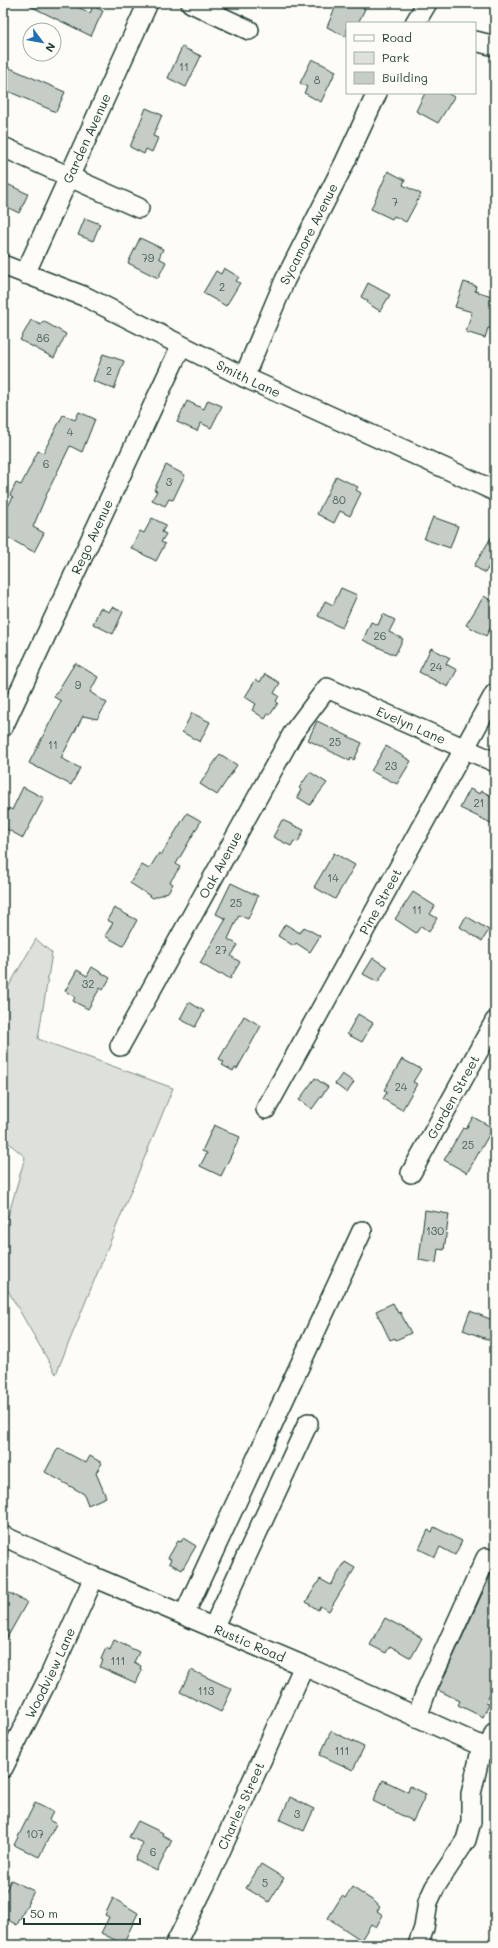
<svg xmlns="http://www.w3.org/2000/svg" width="498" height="1948" viewBox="0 0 498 1948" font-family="Mali,sans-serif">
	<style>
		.green { fill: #dde0db; stroke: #7e8e88 }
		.building { fill: #c6cdc7; stroke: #1f3d34 }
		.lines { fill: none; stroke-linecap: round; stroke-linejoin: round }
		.minor-casing { stroke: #1f3d34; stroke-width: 22 }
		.minor { stroke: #fdfcf7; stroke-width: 19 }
		.labels { text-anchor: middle; stroke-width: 4; stroke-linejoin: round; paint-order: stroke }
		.number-label { font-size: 11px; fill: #496159 }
		.street-label { font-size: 13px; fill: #1f3d34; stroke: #fdfcf7 }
	</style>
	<rect width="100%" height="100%" fill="#fdfcf7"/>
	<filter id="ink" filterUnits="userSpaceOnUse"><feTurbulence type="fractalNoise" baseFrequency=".025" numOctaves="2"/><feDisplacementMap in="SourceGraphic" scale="8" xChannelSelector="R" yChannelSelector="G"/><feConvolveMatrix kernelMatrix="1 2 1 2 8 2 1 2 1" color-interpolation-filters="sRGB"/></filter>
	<g filter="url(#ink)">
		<!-- green -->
		<path class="green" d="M36,939L52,953L38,1039L173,1088L56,1374L3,1282V1234L25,1157L3,1138V996Z"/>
		<!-- building -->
		<path class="building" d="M24,3H70L90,13L93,6L103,11L91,36Z
			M337,3H354L365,9L358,23H347V37L327,27Z
			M182,47L201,56L186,87L168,78Z
			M312,59L336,71L321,102L304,93L307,87L300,83Z
			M3,65L65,92L56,112L3,89Z
			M425,93H447L454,97L438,123L416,111Z
			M146,108L162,115L153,136L158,138L152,152L146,149L144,154L130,147Z
			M388,171L405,180L403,185L421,194L406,222L394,216L392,219L371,209Z
			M3,182L28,194L19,213L3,205Z
			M85,218L100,224L93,241L78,235Z
			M140,238L163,249L159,258L166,262L158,278L128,263Z
			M224,268L239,277L236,281L240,283L226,306L203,293L216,271L221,274Z
			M464,282L476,286L475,291L495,297V330L488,328L485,338L466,332L472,312L455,307Z
			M368,283L390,295L380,311L367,303L368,301L361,297Z
			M31,320L41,325L43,321L66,334L54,358L20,340Z
			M103,354L124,361L114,389L93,381Z
			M208,400L222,406L211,428L201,423L197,431L177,422L187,401L204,409Z
			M79,412L95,419L82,452L70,446L48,491L33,527L44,533L34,552L3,535V515L13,497L10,495L16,483L21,485L38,451L43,453L63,415L75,420Z
			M166,465L185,475L173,500L169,499L165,506L152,500L157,491L154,490Z
			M336,476L358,487L356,490L361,493L350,516L340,511L334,523L317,514Z
			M433,517L458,526L450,548L424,539Z
			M152,518L166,525L162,532L166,534L161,542L165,544L156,561L131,548L140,531L144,533Z
			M495,531V555L485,573L474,566Z
			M341,588L357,595L342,628L318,616L325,601L333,605Z
			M484,596L495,603V620L486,636L466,625Z
			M112,607L123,612L113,634L93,624L100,608L109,612Z
			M383,614L395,620L389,632L403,639L395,655L363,640L371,622L378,625Z
			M431,648L450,658L446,664L457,670L448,687L419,672Z
			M75,663L98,677L90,692L107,703L97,719L83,716L61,758L80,768L71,785L29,763L61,701L54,697Z
			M265,674L280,683L274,693L279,696L276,701L278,703L270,715L268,714L265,719L252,710L256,704L245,697L256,679L260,682Z
			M192,713L210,722L200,742L182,732Z
			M317,721L362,743L354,760L351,758L350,761L308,740Z
			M386,746L411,761L397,784L371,771Z
			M220,754L237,765L217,795L200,784Z
			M310,772L327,783L310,805L297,797L301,790L299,788Z
			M23,787L44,798L23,838L3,827V820L9,808L12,810Z
			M470,789L480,794L482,791L495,798V825L460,808Z
			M187,813L201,821L176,864L180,867L170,882L173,884L168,892L153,898L130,883L142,865L149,869L159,853L161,855Z
			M282,820L304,830L298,842L294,841L291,846L273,837Z
			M334,853L355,865L335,899L314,887Z
			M231,883L258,896L248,919L239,915L228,939L238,945L231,956L240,962L230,979L221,973L220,975L200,963L226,919L216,914Z
			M413,892L435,906L430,914L437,918L429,932L421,926L416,933L395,919Z
			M114,908L137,920L123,946L105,936L113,923L107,920Z
			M466,916L489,930L482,941L460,927Z
			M285,924L300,933L304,927L320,936L310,952L296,943L294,946L278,936Z
			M373,958L387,967L378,982L363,974Z
			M92,967L110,978L103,990L100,988L88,1009L73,1001L75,997L65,991L77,970L87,976Z
			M189,1002L204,1011L195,1027L180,1019Z
			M358,1014L373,1023L362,1042L347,1034Z
			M244,1016L261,1026L237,1069L235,1068L233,1071L222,1065L224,1062L219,1059Z
			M402,1059L421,1069L413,1082L417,1084L402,1110L383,1099L387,1092L384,1090Z
			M342,1074L354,1082L347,1093L335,1084Z
			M315,1078L328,1087L312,1109L299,1100Z
			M473,1117L493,1128L467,1173L444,1160L463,1128L466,1129Z
			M214,1125L240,1137L221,1176L200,1166L207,1153L202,1151Z
			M425,1210L449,1214L444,1250L438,1249L436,1263L419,1260Z
			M393,1303L398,1313L400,1312L411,1333L396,1340L395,1338L390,1340L376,1311Z
			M470,1311L495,1321V1342L463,1330Z
			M58,1448L86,1463L90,1456L102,1463L96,1473L106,1497L88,1505L84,1494L45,1472Z
			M434,1527L462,1541L455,1555L440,1547L435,1557L419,1549L428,1530L432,1532Z
			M183,1538L196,1546L182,1570L169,1563L171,1559L168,1558L178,1541L181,1542Z
			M345,1562L355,1568L329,1611L320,1606L318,1610L306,1602L320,1579L331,1585Z
			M492,1572L495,1573V1684L486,1703L489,1704L483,1717L458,1705L460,1701L438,1690Z
			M3,1590L27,1602L3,1645Z
			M385,1618L422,1638L411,1658L390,1646L386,1653L370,1645Z
			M114,1640L139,1652L134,1662L141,1666L140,1669L142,1670L136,1683L100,1667L103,1660L101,1659L106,1648L110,1650Z
			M191,1670L232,1689L221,1712L180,1692Z
			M331,1731L364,1747L353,1770L320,1755Z
			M383,1780L408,1792L410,1786L426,1794L413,1821L373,1801Z
			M290,1797L314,1809L304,1831L280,1820Z
			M35,1803L53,1812L49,1820L56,1824L39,1857L14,1845Z
			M138,1821L163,1833L162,1835L172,1840L157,1871L135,1860L143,1843L129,1837Z
			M261,1864L284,1878L269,1902L246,1888Z
			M11,1880L34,1891L17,1925L3,1917V1896Z
			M352,1887L375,1902L380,1907L377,1911L383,1915L376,1927L371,1924L361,1940L328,1918L342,1896L345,1898Z
			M113,1898L138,1913L123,1944L101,1933L109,1917L105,1915Z"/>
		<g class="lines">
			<defs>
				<g id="minor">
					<path d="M191,3L249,30"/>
					<path d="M415,23L427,3"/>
					<path d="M475,41L495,46"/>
					<path d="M3,147L139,208"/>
					<path id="s1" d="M3,265L86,297L244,377L495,491"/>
					<path id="s2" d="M25,274L148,3"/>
					<path id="s3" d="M244,377L285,280L345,162L377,93"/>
					<path id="s4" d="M3,727L181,346"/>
					<path id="s5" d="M120,1046L293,733L327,688L495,762"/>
					<path id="s6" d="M266,1109L495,693"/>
					<path id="s7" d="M411,1173L495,1021"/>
					<path id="s8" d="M3,1536L94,1577L304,1666L495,1752"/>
					<path d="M184,1615L362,1231"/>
					<path d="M213,1628L308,1423"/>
					<path d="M417,1717L427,1689L486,1558L495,1562"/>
					<path d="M488,1749L495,1732"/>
					<path id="s9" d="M3,1768L51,1673L94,1577"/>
					<path id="s10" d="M175,1945L205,1885L304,1666"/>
					<path d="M418,1945L424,1928L428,1902L435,1887L466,1840L471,1822V1794L482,1746"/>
				</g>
			</defs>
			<!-- minor casing -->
			<use href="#minor" class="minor-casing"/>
			<!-- minor -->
			<use href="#minor" class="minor"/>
		</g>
	</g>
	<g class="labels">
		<!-- number labels -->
		<g class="number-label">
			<text x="184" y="71">11</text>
			<text x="317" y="84">8</text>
			<text x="395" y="206">7</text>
			<text x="148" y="262">79</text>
			<text x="222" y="291">2</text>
			<text x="43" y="342">86</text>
			<text x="109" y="375">2</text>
			<text x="70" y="436">4</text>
			<text x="46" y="468">6</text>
			<text x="169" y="486">3</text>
			<text x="339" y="504">80</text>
			<text x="380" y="640">26</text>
			<text x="436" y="671">24</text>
			<text x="78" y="689">9</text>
			<text x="335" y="746">25</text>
			<text x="53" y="749">11</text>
			<text x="391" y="770">23</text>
			<text x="479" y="807">21</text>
			<text x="333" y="882">14</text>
			<text x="236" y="907">25</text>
			<text x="417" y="914">11</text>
			<text x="221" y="954">27</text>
			<text x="88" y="988">32</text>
			<text x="401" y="1091">24</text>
			<text x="468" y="1149">25</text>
			<text x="435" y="1235">130</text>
			<text x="118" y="1665">111</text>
			<text x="206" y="1695">113</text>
			<text x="342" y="1755">111</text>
			<text x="297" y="1818">3</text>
			<text x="35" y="1838">107</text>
			<text x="153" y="1856">6</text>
			<text x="265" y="1887">5</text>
		</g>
		<!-- street labels -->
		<g class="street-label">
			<text dy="5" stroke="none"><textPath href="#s2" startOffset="149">Garden Avenue</textPath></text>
			<text dy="5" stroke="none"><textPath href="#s3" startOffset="157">Sycamore Avenue</textPath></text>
			<text dy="5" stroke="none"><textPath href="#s1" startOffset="271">Smith Lane</textPath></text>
			<text dy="5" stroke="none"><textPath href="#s4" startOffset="210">Rego Avenue</textPath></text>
			<text dy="5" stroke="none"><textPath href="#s5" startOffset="506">Evelyn Lane</textPath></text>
			<text dy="5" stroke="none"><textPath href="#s5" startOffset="207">Oak Avenue</textPath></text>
			<text dy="5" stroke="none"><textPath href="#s6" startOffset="237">Pine Street</textPath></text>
			<text dy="5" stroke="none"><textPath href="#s7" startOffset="87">Garden Street</textPath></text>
			<text dy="5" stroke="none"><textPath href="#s8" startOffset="269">Rustic Road</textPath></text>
			<text dy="5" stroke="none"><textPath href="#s9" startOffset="106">Woodview Lane</textPath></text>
			<text dy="5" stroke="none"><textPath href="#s10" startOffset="154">Charles Street</textPath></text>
		</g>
	</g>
	<!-- margin -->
	<rect width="498" height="1948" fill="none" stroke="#fdfcf7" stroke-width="16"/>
	<rect x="8" y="8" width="482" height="1932" fill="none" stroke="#1f3d34" stroke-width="1.5" filter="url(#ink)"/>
	<!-- legend -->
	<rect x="346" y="22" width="130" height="72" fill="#fdfcf7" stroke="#a4b0a9"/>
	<rect x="354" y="35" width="20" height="6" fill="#fdfcf7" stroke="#a4b0a9"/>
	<text x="382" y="42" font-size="12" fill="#1f3d34">Road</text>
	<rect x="354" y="52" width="20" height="12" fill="#dde0db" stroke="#a4b0a9"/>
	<text x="382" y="62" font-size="12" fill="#1f3d34">Park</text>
	<rect x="354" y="72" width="20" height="12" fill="#c6cdc7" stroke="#a4b0a9"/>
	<text x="382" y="82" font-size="12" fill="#1f3d34">Building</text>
	<!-- north arrow -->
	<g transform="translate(42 42) rotate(122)"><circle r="19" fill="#fdfcf7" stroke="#a4b0a9"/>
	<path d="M0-3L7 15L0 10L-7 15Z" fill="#1f6fb2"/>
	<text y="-6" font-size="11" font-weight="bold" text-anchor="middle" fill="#1f3d34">N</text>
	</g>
	<!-- scale -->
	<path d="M24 1918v6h116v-6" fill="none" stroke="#1f3d34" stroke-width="2"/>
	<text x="30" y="1918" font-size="12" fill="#1f3d34" stroke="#fdfcf7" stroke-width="3" paint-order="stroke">50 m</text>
</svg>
